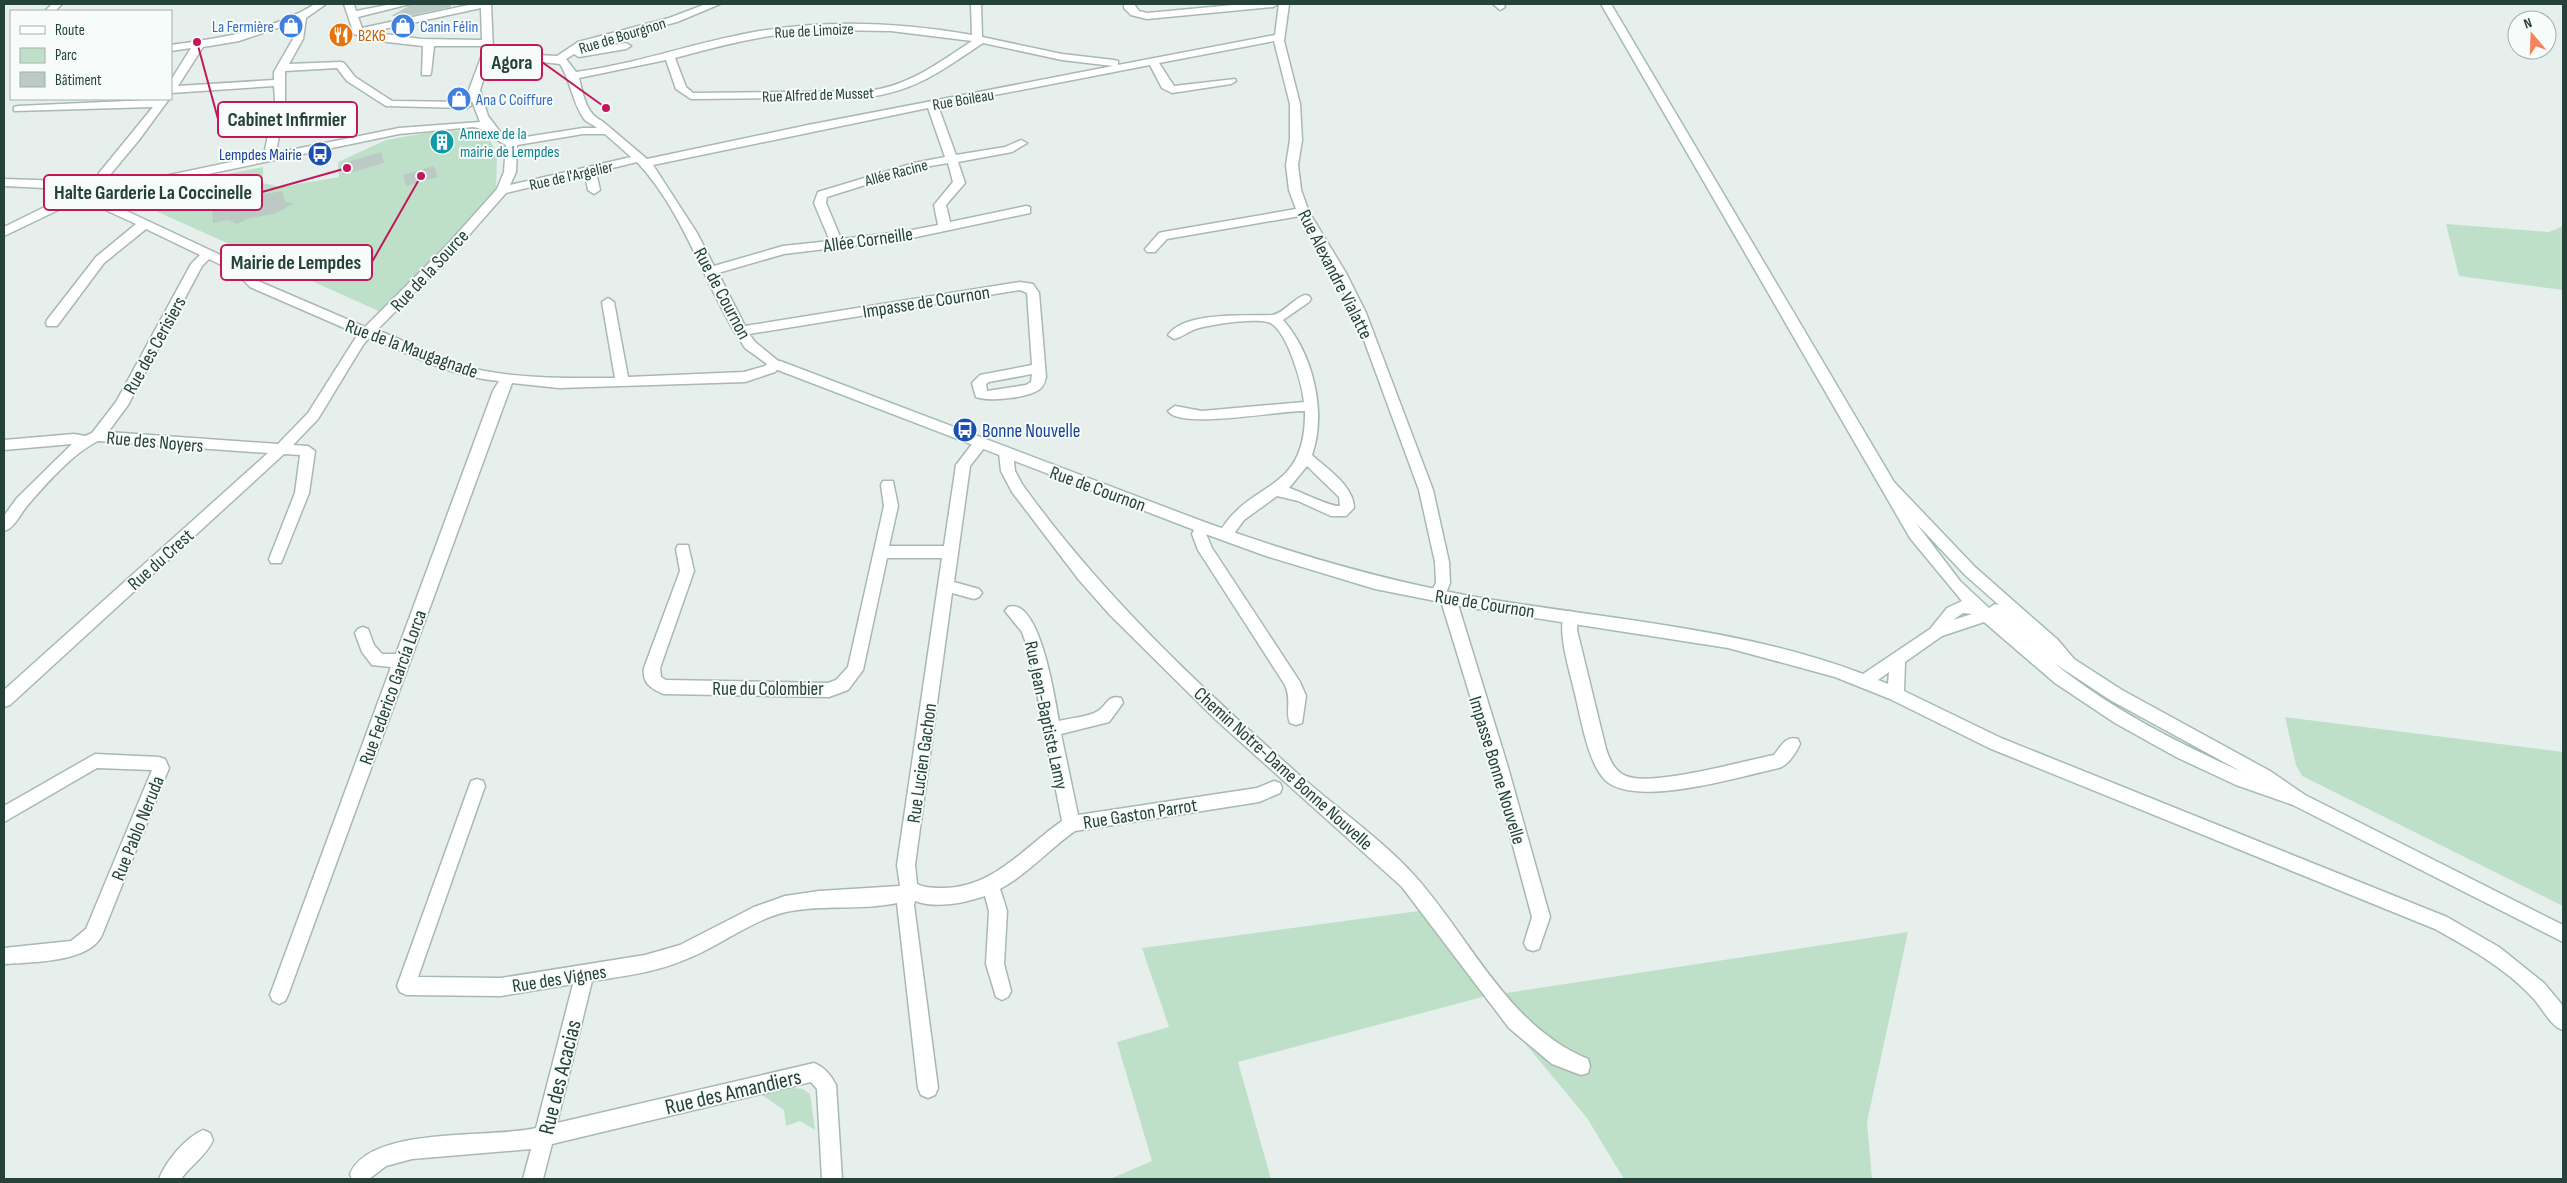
<svg xmlns="http://www.w3.org/2000/svg" width="2567" height="1183" viewBox="0 0 2567 1183" font-family="'Sofia Sans Condensed',sans-serif">
	<style>
		.green { fill: #bfe0c8 }
		.building { fill: #bbcac4 }
		.lines { fill: none; stroke-linecap: round; stroke-linejoin: round }
		.street-casing { stroke: #a8b8b2; stroke-width: 3 }
		.secondary-casing { stroke: #a4bbb3; stroke-width: 3 }
		.street { fill: #fff; fill-rule: evenodd }
		.secondary { fill: #fff; fill-rule: evenodd }
		.labels { text-anchor: middle; stroke-width: 4; stroke-linejoin: round; paint-order: stroke }
		.far-shop-label { font-size: 16px; fill: #366cbe; stroke: #f7fbf9; text-anchor: start }
		.far-street-label { font-size: 16px; fill: #24423a; stroke: #f7fbf9 }
		.far-food-label { font-size: 16px; fill: #c56008; stroke: #f7fbf9; text-anchor: start }
		.far-culture-label { font-size: 16px; fill: #0d838f; stroke: #f7fbf9; text-anchor: start }
		.far-transit-label { font-size: 16px; fill: #164399; stroke: #f7fbf9; text-anchor: end }
		.street-label { font-size: 19px; fill: #24423a; stroke: #f7fbf9 }
		.transit-label { font-size: 19px; fill: #164399; stroke: #f7fbf9; text-anchor: start }
		.near-street-label { font-size: 22px; fill: #24423a; stroke: #f7fbf9 }
		.leader { fill: none; stroke: #c2185b; stroke-width: 2 }
		.callout-dot { fill: #c2185b; stroke: #f7fbf9; stroke-width: 2 }
		.callout { fill: #f7fbf9; stroke: #c2185b; stroke-width: 2 }
		.callout-label { font-size: 20px; text-anchor: middle; font-weight: bold; fill: #24423a }
	</style>
	<rect width="100%" height="100%" fill="#e6efeb"/>
	<!-- green -->
	<path class="green" d="M473,130L487,134L497,154L496,192L383,313L120,195L263,167V183L280,187L339,177L338,162L386,140L431,132Z
		M2446,224L2549,232L2563,226V290L2459,276Z
		M2285,717L2563,752V906L2302,776L2296,765Z
		M1419,911L1486,996L1908,932L1867,1122L1872,1179H1624L1587,1118L1486,996L1238,1062L1271,1179H1110L1152,1161L1117,1042L1169,1027L1142,948Z
		M793,1088L803,1089L810,1094L815,1130L800,1121L786,1126L784,1110L762,1095Z"/>
	<!-- building -->
	<path class="building" d="M412,4H451V7L403,17L391,16Z
		M381,152L384,163L343,175L341,164Z
		M434,166L438,177L406,186L403,175Z
		M282,191L285,202L295,203L274,214L249,218L237,224L228,220L213,223L212,205L252,204L242,197L260,192L266,194Z"/>
	<g class="lines">
		<defs>
			<path id="street" d="M52,4H62L55,11H45Z
				M315,4H326L306,18L303,39L289,64L340,62L344,63L355,77L392,101L467,102L472,105L467,108L386,106L347,81L337,68L285,71V100L276,153L399,128L480,122L472,101L466,98L483,52V46H434L431,73L430,75H422L423,46L387,42L354,34L344,4H354L356,11L392,4H410L358,17L362,28L473,4H491L493,50L514,54L557,56L578,42L669,18L706,4H720L677,22L586,46L578,51L626,43L631,46L626,49L579,57L574,54L566,59L576,72C636,64 690,44 749,33C822,19 899,22 972,35L971,4H981L982,37L1062,54L1114,60L1118,61V65L1275,35L1279,4H1289L1284,41L1300,104L1302,140L1298,165L1301,190L1309,212L1346,273L1366,313L1433,490L1449,562L1450,583L1446,593L1453,594L1456,598L1507,764L1550,917L1539,949L1533,951L1527,949L1524,943L1532,917L1491,764L1441,601L1432,600L1429,596L1436,583L1435,562L1419,490L1354,313L1334,273L1300,216L1167,239L1155,252H1147L1145,249L1159,233L1163,232L1296,209L1289,190L1286,165L1290,140V104L1274,41L1159,63L1174,86L1235,79L1236,81L1231,84L1172,93L1162,88L1150,65L938,106L956,155L1005,147L1021,140L1027,143L1012,152L958,162L965,183L946,205L950,222L1026,206L1030,207V213L907,239L784,254L718,273L745,326L1020,282L1033,284L1039,293L1046,377C1045,381 1044,385 1041,388C1031,398 989,402 976,397L972,383L980,375L1032,365L1027,293L1020,290L749,334L755,342L782,364L775,372L745,382L559,388L512,383L288,995L285,1001L279,1004L273,1001L270,995L391,667L372,665L362,652L355,633L358,629L363,627L368,629L374,645L382,654H396L493,391L499,381C454,377 411,356 370,337L363,345L318,419L293,445L308,446L315,451L309,493L281,563H271L269,559L295,493L300,455L284,454L10,705L4,707V690L268,453L98,441C73,453 45,485 27,506C20,514 14,529 4,531V516L17,498L72,444L4,450V440L74,434L85,436L92,433L116,402L191,264L200,255L146,229L104,263L57,326H47L46,323L47,320L96,257L136,224L99,207L77,201L4,236V227L65,197L61,193L66,189L4,186V179L96,182L99,173L153,107L14,111V107L18,106L169,99L139,140L109,176L107,181L121,182L122,185L264,155L275,100L274,86L171,93V80L191,48L171,51V45C220,38 272,31 315,4ZM481,8L482,40L421,39L370,32ZM295,22L293,39L274,72V80L178,86L203,47L239,41ZM827,30L891,31L972,41C938,63 909,86 868,91L693,93L686,87L675,58C726,44 775,32 827,30ZM983,43L1062,60L1113,66L808,125L647,159L602,121C586,114 583,94 579,78L666,60L676,89L691,99L868,97C916,91 944,69 983,43ZM491,56L560,64C571,81 572,102 584,119C587,123 593,124 597,128H583L513,139L501,133L488,116L480,90ZM928,108L945,157L914,163L818,192L814,203L830,241L783,246L714,266L697,233L653,165ZM473,127C487,129 493,139 506,145L504,172L497,189L447,245L365,327L258,281L244,266L101,199L131,190L399,134ZM583,134H605L631,157L510,185L516,172L517,145ZM637,162C683,211 702,278 736,334L745,348L767,364L765,366L744,372L628,377L614,302L608,298L602,302L615,378C571,378 527,379 485,371C447,364 413,344 377,330L455,251L506,193L585,174L588,190L594,194L600,190L596,172ZM948,163L953,182L934,205L938,225L907,231L841,239L826,203L827,197L919,168ZM114,188L89,194L75,193L82,189ZM209,259L236,272L250,287L358,334L308,413L278,444L108,432L128,405L202,266ZM1032,374L1031,382L1026,385L987,391L986,384L989,382Z
				M1124,4H1134L1139,11L1147,13L1244,4H1278L1273,7L1147,19L1131,15L1124,8Z
				M1493,4H1503L1505,7L1500,10Z
				M1305,295L1309,296L1311,299L1309,302L1283,320C1313,354 1327,412 1312,455C1327,469 1354,486 1354,508L1346,516H1331L1298,501L1277,496L1244,520L1230,539H1220L1218,535C1249,478 1306,496 1305,411C1282,410 1179,430 1168,411L1175,406L1202,411L1304,402C1302,384 1287,328 1268,322C1253,318 1214,324 1199,328C1190,330 1183,337 1174,339L1168,335C1184,311 1247,316 1272,315C1283,314 1294,298 1305,295ZM1307,466L1339,497L1340,506C1330,507 1302,492 1289,488Z
				M981,438L988,443L970,466L954,582L979,589L982,593L979,597L974,599L952,593L915,865L917,884C925,888 934,888 943,888C994,888 1024,847 1062,821L1029,652L1022,632L1005,611L1008,607C1040,596 1055,700 1059,721C1070,718 1089,717 1098,711C1107,705 1108,694 1121,698L1123,703L1109,722L1061,734L1078,815L1257,788L1274,781L1280,783L1282,788L1280,793L1259,802L1075,831C1049,849 1028,874 1000,889L1007,911L1004,964L1011,991L1008,997L1002,1000L996,997L986,964L989,911L985,896C963,903 938,909 915,901L914,905L938,1088L935,1095L928,1098L921,1095L918,1088L897,903C861,911 822,904 786,912C752,920 721,945 689,958C659,972 625,976 592,981L557,1123L814,1063C824,1067 831,1075 836,1085L842,1179H822L817,1089L811,1082L552,1144L543,1179H523L531,1149L412,1159L386,1166L369,1179H352L350,1174C370,1125 491,1139 536,1128L573,984L501,996L406,995L400,992L397,986L471,781L477,779L483,781L485,786L418,977L501,978L645,955L680,945L754,907L785,896L819,891L900,886L897,865L942,558H887L863,670L848,690L829,697L664,694C651,689 642,683 644,668L680,571L676,549L678,545H688L694,571L660,668L661,677L666,680L828,683L836,680L848,667L884,506L881,485L883,481H893L898,506L889,546H944L956,465L976,439Z
				M1006,448L1013,453L1015,471L1022,484C1100,593 1197,684 1297,773C1335,807 1379,837 1414,875C1470,937 1507,1026 1588,1059L1590,1066L1588,1073L1581,1075L1552,1064L1509,1028L1402,887L1216,720L1110,615L1079,580L1012,492L1001,471L999,453Z
				M1202,522L1207,523L1209,527L1206,534L1212,548L1300,682L1306,696L1302,723L1296,725L1290,723C1285,712 1292,701 1285,685L1198,550L1192,534L1197,523Z
				M1570,611L1575,613L1578,617L1577,630L1606,749C1610,760 1614,771 1626,776C1652,787 1743,761 1774,755C1781,746 1786,735 1798,739L1800,744C1796,753 1788,765 1779,768C1741,776 1635,809 1605,780C1588,763 1581,718 1575,694C1571,675 1556,630 1565,613Z
				M95,754L159,757L165,759L169,768L102,935C89,963 31,962 4,964V948L71,941L86,929L152,770L97,768L4,822V806Z
				M203,1130L210,1133L213,1140C207,1155 190,1166 181,1179H159C166,1161 185,1138 203,1130Z"/>
			<path id="secondary" d="M1601,4H1611L1894,482L1975,567L2058,640L2074,659L2122,690L2270,771L2305,795L2563,925V942L2293,805L2236,785L2176,757L2115,723L2055,683L1984,622L1942,636L1905,662L1904,691L2001,738L2447,917L2499,947L2544,983L2563,1006V1030C2550,1026 2542,1007 2532,997C2505,968 2469,948 2435,929L1989,748L1890,699L1835,677L1728,648L1471,608L1375,589L1266,556L1197,531L770,367L768,364L770,361H780L1207,523C1294,554 1379,579 1470,596C1601,619 1737,626 1863,674L1930,629L1947,608L1962,601L1910,538ZM1916,523L1965,575L1999,605L1995,604L1989,608L1960,581ZM1963,613L1972,614L1953,620ZM2054,663L2110,700L2242,772C2176,742 2111,709 2054,663ZM1889,672L1888,684L1878,680Z"/>
		</defs>
		<!-- street casing -->
		<use href="#street" class="street-casing"/>
		<!-- secondary casing -->
		<use href="#secondary" class="secondary-casing"/>
		<!-- street -->
		<use href="#street" class="street"/>
		<!-- secondary -->
		<use href="#secondary" class="secondary"/>
	</g>
	<!-- icons -->
	<defs>
		<symbol id="shop-disc" viewBox="-11 -11 22 22"><circle r="9.5" fill="#3f7fe0" stroke="#f7fbf9"/><path d="M-5-2.5h2.3a2.7 3.5 0 0 1 5.4 0H5L5.5 6h-11ZM-1.5-2.5h3a1.5 2.3 0 0 0-3 0Z" fill="#fff"/></symbol>
		<symbol id="restaurant-disc" viewBox="-11 -11 22 22"><circle r="9.5" fill="#e8710a" stroke="#f7fbf9"/><path d="M-5-6h1v4h1v-4h1v4h1v-4h1v5L-1.5 .5V6h-2V.5L-5-1ZM5-6V6H3V1.5H1.5Q1.5-4 5-6Z" fill="#fff"/></symbol>
		<symbol id="building-disc" viewBox="-11 -11 22 22"><circle r="9.5" fill="#0f9aa8" stroke="#f7fbf9"/><path d="M-4-6H4V6H1V3H-1V6H-4ZM-2.5-4.3h1.7v1.8h-1.7ZM.8-4.3h1.7v1.8H.8ZM-2.5-1h1.7V.8h-1.7ZM.8-1h1.7V.8H.8Z" fill="#fff"/></symbol>
		<symbol id="bus-disc" viewBox="-11 -11 22 22"><circle r="9.5" fill="#1a4fb4" stroke="#f7fbf9"/><path d="M-5-6H5V4H4V6H2V4H-2V6H-4V4H-5ZM-3.5-4V0h7V-4ZM-3.5 1.2v1.5H-2V1.2ZM2 1.2v1.5H3.5V1.2Z" fill="#fff"/></symbol>
	</defs>
	<g fill-rule="evenodd">
		<use href="#shop-disc" x="277" y="12" width="28" height="28"/>
		<use href="#shop-disc" x="389" y="12" width="28" height="28"/>
		<use href="#restaurant-disc" x="327" y="21" width="28" height="28"/>
		<use href="#shop-disc" x="445" y="85" width="28" height="28"/>
		<use href="#building-disc" x="428" y="128" width="28" height="28"/>
		<use href="#bus-disc" x="306" y="140" width="28" height="28"/>
		<use href="#bus-disc" x="951" y="416" width="28" height="28"/>
	</g>
	<g class="labels">
		<!-- far-shop labels -->
		<g class="far-shop-label">
			<text x="274" y="32" text-anchor="end">La Fermière</text>
			<text x="420" y="32">Canin Félin</text>
			<text x="476" y="105">Ana C Coiffure</text>
		</g>
		<!-- far-street labels -->
		<g class="far-street-label">
			<text transform="translate(814 30) rotate(-3)" y="6">Rue de Limoize</text>
			<text transform="translate(622 35) rotate(-17)" y="6">Rue de Bourgnon</text>
			<text transform="translate(818 94) rotate(-2)" y="6">Rue Alfred de Musset</text>
			<text transform="translate(963 99) rotate(-10)" y="6">Rue Boileau</text>
			<text transform="translate(896 172) rotate(-15)" y="6">Allée Racine</text>
			<text transform="translate(571 175) rotate(-13)" y="6">Rue de l'Argelier</text>
		</g>
		<!-- far-food labels -->
		<g class="far-food-label">
			<text x="358" y="41">B2K6</text>
		</g>
		<!-- far-culture labels -->
		<g class="far-culture-label">
			<text x="460" y="139">Annexe de la<tspan x="460" dy="18">mairie de Lempdes</tspan></text>
		</g>
		<!-- far-transit labels -->
		<g class="far-transit-label">
			<text x="302" y="160">Lempdes Mairie</text>
		</g>
		<!-- street labels -->
		<g class="street-label">
			<text transform="translate(868 239) rotate(-8)" y="7">Allée Corneille</text>
			<text transform="translate(429 270) rotate(-47)" y="7">Rue de la Source</text>
			<text transform="translate(1336 274) rotate(63)" y="7">Rue Alexandre Vialatte</text>
			<text transform="translate(723 293) rotate(62)" y="7">Rue de Cournon</text>
			<text transform="translate(926 301) rotate(-9)" y="7">Impasse de Cournon</text>
			<text transform="translate(154 345) rotate(-61)" y="7">Rue des Cerisiers</text>
			<text transform="translate(412 348) rotate(20)" y="7">Rue de la Maugagnade</text>
			<text transform="translate(155 441) rotate(5)" y="7">Rue des Noyers</text>
			<text transform="translate(1098 488) rotate(20)" y="7">Rue de Cournon</text>
			<text transform="translate(160 559) rotate(-42)" y="7">Rue du Crest</text>
			<text transform="translate(1485 603) rotate(9)" y="7">Rue de Cournon</text>
			<text transform="translate(392 687) rotate(-70)" y="7">Rue Federico García Lorca</text>
			<text x="768" y="695">Rue du Colombier</text>
			<text transform="translate(1047 715) rotate(78)" y="7">Rue Jean-Baptiste Lamy</text>
			<text transform="translate(921 763) rotate(-82)" y="7">Rue Lucien Gachon</text>
			<text transform="translate(1284 768) rotate(42)" y="7">Chemin Notre-Dame Bonne Nouvelle</text>
			<text transform="translate(1498 770) rotate(73)" y="7">Impasse Bonne Nouvelle</text>
			<text transform="translate(1140 813) rotate(-9)" y="7">Rue Gaston Parrot</text>
			<text transform="translate(137 828) rotate(-68)" y="7">Rue Pablo Neruda</text>
			<text transform="translate(559 978) rotate(-9)" y="7">Rue des Vignes</text>
		</g>
		<!-- transit labels -->
		<g class="transit-label">
			<text x="982" y="437">Bonne Nouvelle</text>
		</g>
		<!-- near-street labels -->
		<g class="near-street-label">
			<text transform="translate(559 1077) rotate(-76)" y="8">Rue des Acacias</text>
			<text transform="translate(733 1091) rotate(-13)" y="8">Rue des Amandiers</text>
		</g>
	</g>
	<!-- callouts -->
	<path class="leader" d="M606 108L542 62M197 42L218 119M347 168L262 192M421 176L372 262"/>
	<g class="callout-dot">
		<circle cx="606" cy="108" r="5"/>
		<circle cx="197" cy="42" r="5"/>
		<circle cx="347" cy="168" r="5"/>
		<circle cx="421" cy="176" r="5"/>
	</g>
	<g class="callout">
		<rect x="481" y="45" width="61" height="35" rx="5"/>
		<rect x="218" y="102" width="139" height="35" rx="5"/>
		<rect x="44" y="175" width="218" height="35" rx="5"/>
		<rect x="221" y="245" width="151" height="35" rx="5"/>
	</g>
	<g class="callout-label">
		<text x="512" y="69">Agora</text>
		<text x="287" y="126">Cabinet Infirmier</text>
		<text x="153" y="199">Halte Garderie La Coccinelle</text>
		<text x="296" y="269">Mairie de Lempdes</text>
	</g>
	<!-- border -->
	<rect width="2567" height="1183" fill="none" stroke="#24423a" stroke-width="10"/>
	<!-- legend -->
	<rect x="10" y="10" width="162" height="90" fill="#f7fbf9" stroke="#a3b1ad"/>
	<rect x="20" y="26" width="25" height="8" fill="#ffffff" stroke="#a3b1ad"/>
	<text x="55" y="35" font-size="15" fill="#24423a">Route</text>
	<rect x="20" y="48" width="25" height="15" fill="#bfe0c8" stroke="#a3b1ad"/>
	<text x="55" y="60" font-size="15" fill="#24423a">Parc</text>
	<rect x="20" y="72" width="25" height="15" fill="#bbcac4" stroke="#a3b1ad"/>
	<text x="55" y="85" font-size="15" fill="#24423a">Bâtiment</text>
	<!-- north arrow -->
	<g transform="translate(2532 35) rotate(341)"><circle r="24" fill="#f7fbf9" stroke="#a3b1ad"/>
	<path d="M0-4L9 19L0 12L-9 19Z" fill="#f4845f"/>
	<text y="-8" font-size="14" font-weight="bold" text-anchor="middle" fill="#24423a">N</text>
	</g>
</svg>
